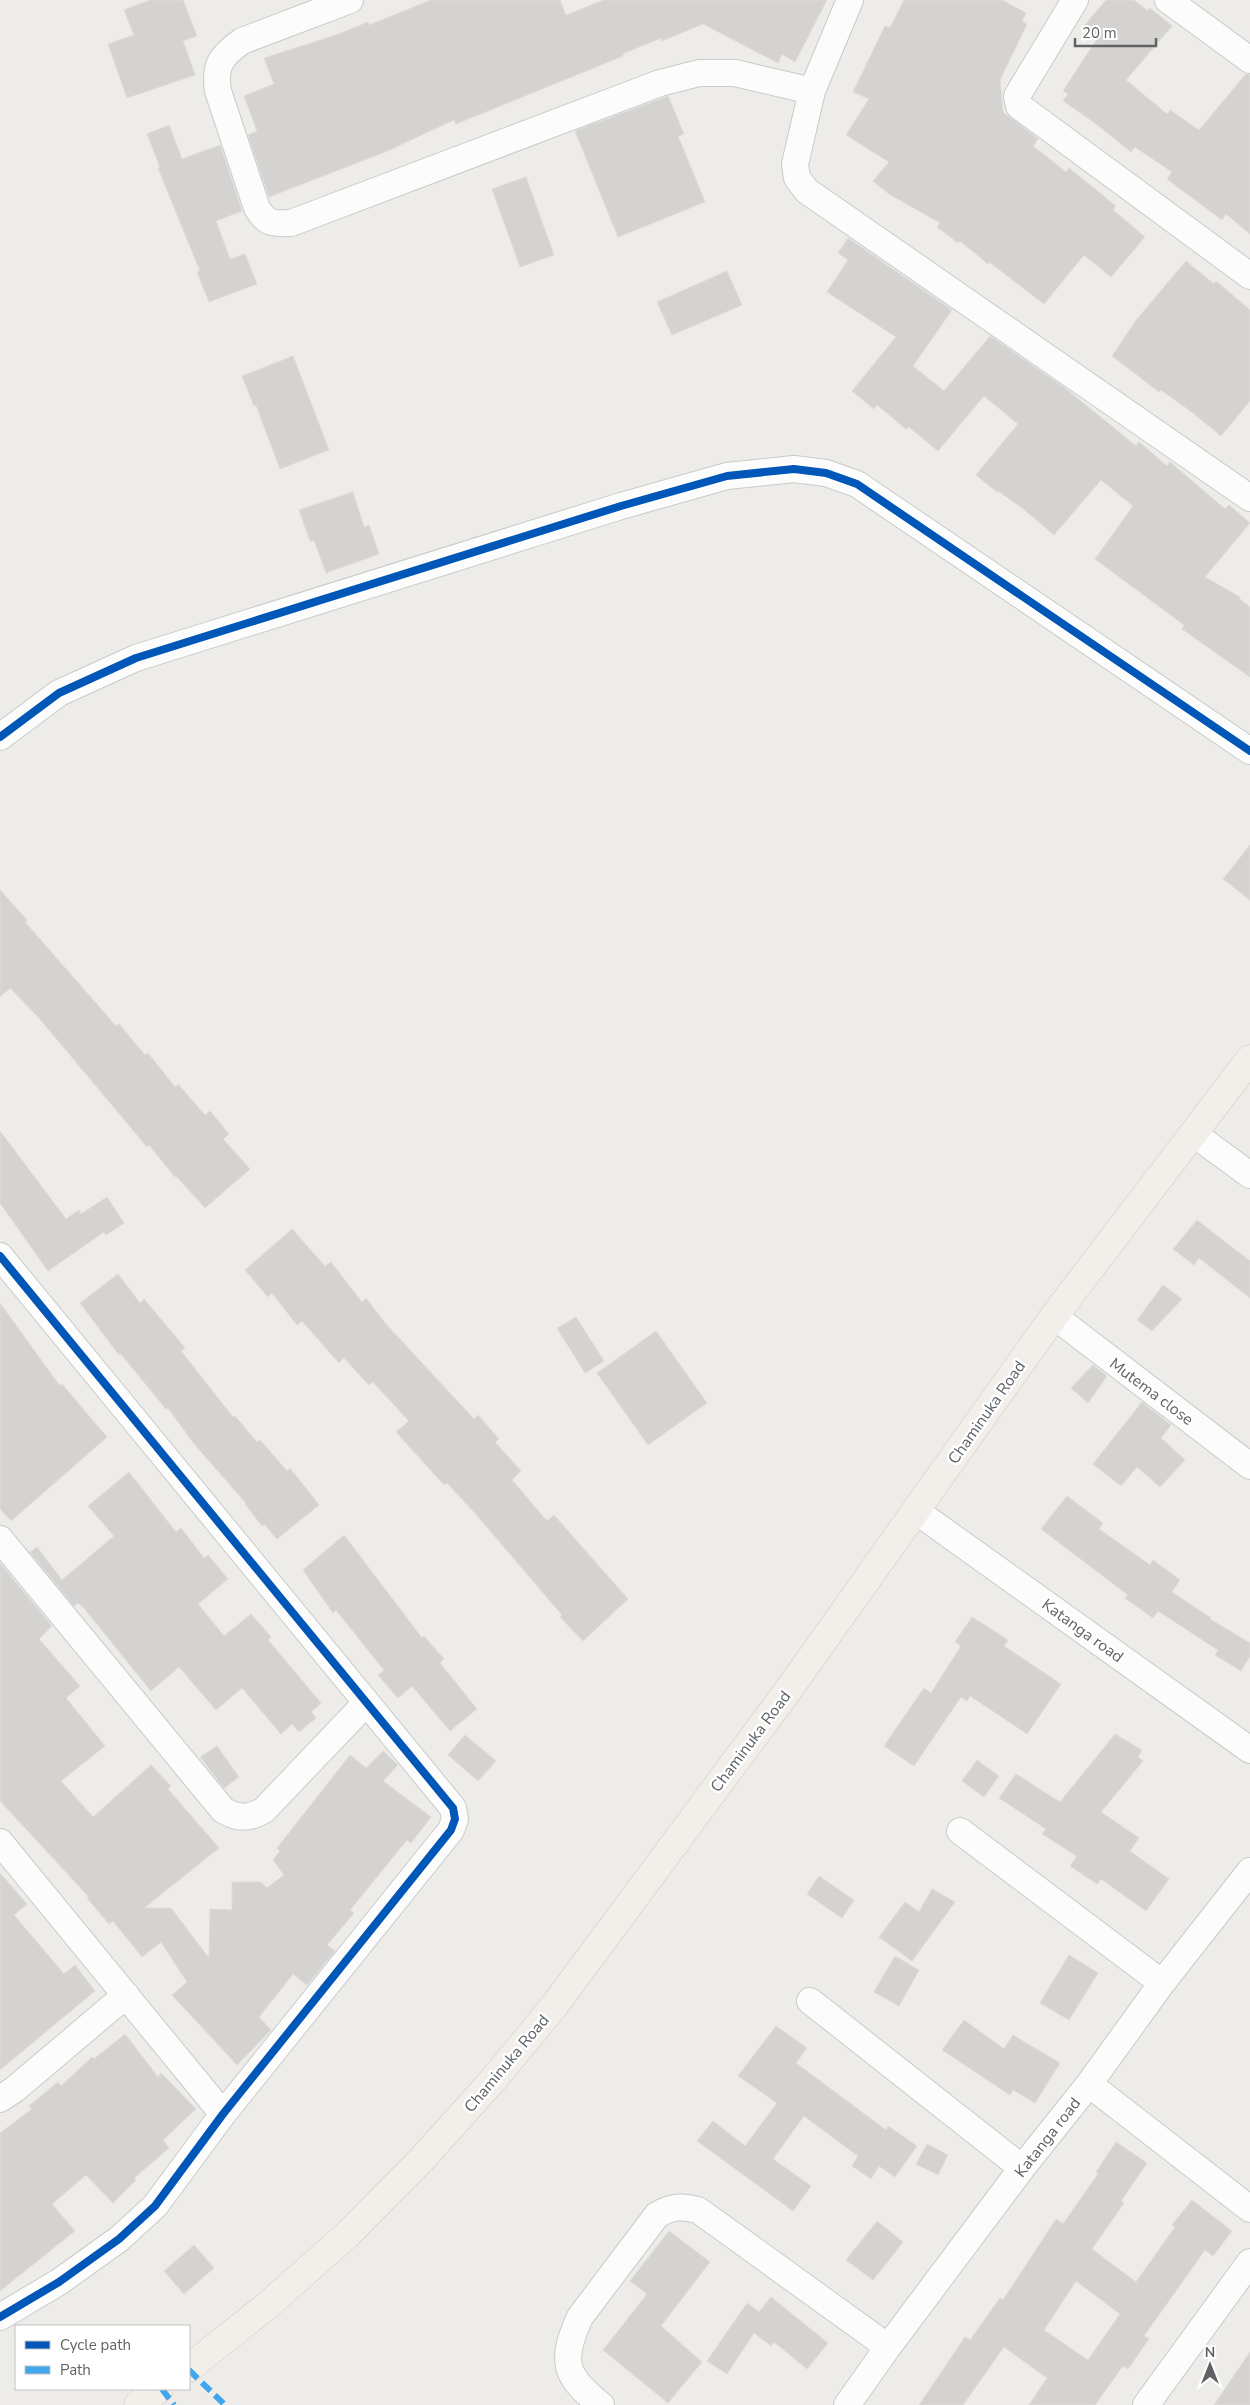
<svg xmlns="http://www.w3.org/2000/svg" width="1250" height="2405" viewBox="0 0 1250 2405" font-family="'Nunito Sans',sans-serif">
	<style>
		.building { fill: #d5d3d2; stroke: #dedcd8; fill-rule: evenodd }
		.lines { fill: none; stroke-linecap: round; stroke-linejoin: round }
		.street-casing { stroke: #cbcac9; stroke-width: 28 }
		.primary-casing { stroke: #d3c9ba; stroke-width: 29 }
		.street { stroke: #fcfcfc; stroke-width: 26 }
		.primary { stroke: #f2efea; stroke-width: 28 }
		.quiet { stroke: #41a6ee; stroke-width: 6; stroke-dasharray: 12 6; stroke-linecap: butt }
		.cycleway-casing { stroke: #fff; stroke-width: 11 }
		.cycleway { stroke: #0057b8; stroke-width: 8 }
		.labels { text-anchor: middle; stroke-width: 5; stroke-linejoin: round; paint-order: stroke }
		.street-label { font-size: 16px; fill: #5f6366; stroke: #fff }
	</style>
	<rect width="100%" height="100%" fill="#eeece9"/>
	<!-- building -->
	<path class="building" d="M150,0H183L197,36L183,41L195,75L127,98L108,44L134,35L124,10Z
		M431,0H560L566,15L604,0H827L795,62L782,54L778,63L703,24L662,41L661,38L622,54L623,56L456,124L454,120L385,152L269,197L248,135L257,131L244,96L274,84L264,58L336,35L368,22L369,25Z
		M904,0H1002L1026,13L1022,21L1027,24L1000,80L1003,112L1038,139L1033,146L1066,172L1069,168L1116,206L1113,210L1145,237L1111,277L1084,255L1044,304L989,262L988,264L960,241L958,243L937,227L940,223L889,194L873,181L889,162L846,135L869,99L853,92L885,26L890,28Z
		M1106,0H1134L1148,11L1150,8L1172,26L1126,80L1167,114L1170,110L1199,130L1246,74L1250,75V234L1226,214L1222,220L1167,179L1172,172L1135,147L1131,152L1095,123L1063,101L1068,94L1063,91L1097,39L1083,27Z
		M668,96L684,134L678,136L705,202L618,237L575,131Z
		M169,125L182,159L220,145L242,211L216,221L230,259L245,254L257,284L209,302L197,272L200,271L158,168L160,167L147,134Z
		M526,177L554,255L520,267L492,189Z
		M848,238L952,310L913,366L944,391L990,336L1065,388L1136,446L1139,442L1167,466L1170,462L1225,509L1229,505L1250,523L1205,577L1240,597L1239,598L1250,607V677L1182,629L1184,625L1095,559L1133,506L1101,480L1054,535L1021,507L998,491L997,492L976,475L1018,424L984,396L938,451L909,427L906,429L877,405L874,409L852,391L896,337L827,292L848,260L838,253Z
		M1186,261L1214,284L1216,281L1250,310V401L1221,436L1193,413L1161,390L1159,392L1112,356L1137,319Z
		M727,271L742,305L672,335L657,302Z
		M293,356L329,450L280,469L256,405L254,406L242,376Z
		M353,492L364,527L369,525L379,554L326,573L314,540L310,541L299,510Z
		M1250,845V900L1223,879Z
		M0,890L27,920L25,922L116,1026L119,1024L145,1055L148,1053L175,1087L178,1084L205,1115L210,1111L229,1134L223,1139L250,1169L205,1208L176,1176L175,1177L149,1145L147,1147L39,1018L10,988L0,997Z
		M0,1131L66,1219L79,1210L81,1214L107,1197L124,1223L106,1235L104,1232L48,1271L0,1203Z
		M1197,1220L1250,1261V1298L1199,1258L1194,1265L1173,1249Z
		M292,1229L325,1266L331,1262L362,1302L366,1298L385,1323L474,1419L478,1415L499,1439L495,1442L521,1471L512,1480L547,1521L554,1515L628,1599L583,1641L560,1617L562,1615L474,1512L447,1483L444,1485L396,1432L409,1421L373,1382L369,1385L344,1358L339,1363L302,1321L297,1325L272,1293L268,1297L245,1270Z
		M118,1274L140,1303L144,1299L185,1348L181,1351L233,1417L235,1416L257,1442L260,1440L287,1471L290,1468L319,1505L277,1539L264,1524L262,1526L245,1504L246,1503L195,1445L168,1408L166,1409L120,1353L119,1355L80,1303Z
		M1163,1285L1182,1299L1152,1331L1137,1320Z
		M0,1303L60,1386L62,1384L107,1437L11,1521L0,1509Z
		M576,1317L604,1361L585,1373L557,1328Z
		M656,1331L707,1403L648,1445L597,1373Z
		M1093,1365L1107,1376L1088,1403L1071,1388Z
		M1142,1402L1171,1425L1161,1438L1185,1460L1160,1487L1137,1467L1121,1486L1093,1464Z
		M129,1472L176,1532L181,1528L204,1558L208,1555L228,1579L198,1604L224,1636L251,1614L271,1637L268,1640L321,1703L311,1712L316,1718L299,1732L292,1724L281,1734L242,1688L216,1710L179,1667L151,1691L83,1607L78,1603L74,1606L30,1552L37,1547L62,1580L114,1536L88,1506Z
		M1067,1496L1103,1523L1099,1529L1150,1565L1153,1560L1180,1580L1172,1592L1211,1618L1210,1619L1250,1643V1656L1241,1671L1215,1655L1218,1650L1158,1611L1153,1618L1125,1598L1128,1595L1041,1529Z
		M344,1535L422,1638L424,1636L444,1659L440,1663L477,1709L450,1731L412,1686L398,1698L378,1675L384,1670L336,1610L333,1613L303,1570Z
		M0,1563L52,1626L39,1639L80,1686L66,1698L105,1746L61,1781L93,1817L151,1765L171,1786L168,1789L219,1848L144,1908H171L209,1958L210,1909L232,1910V1882H261L267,1888L284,1875L273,1860L280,1851L277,1848L350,1755L366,1768L383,1751L398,1765L383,1781L431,1817L411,1843L407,1840L350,1910L354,1913L327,1945L335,1951L307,1985L293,1974L259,2017L271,2030L237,2065L172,1995L187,1982L161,1942L142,1957L113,1921L109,1924L87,1898L89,1897L0,1801Z
		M972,1617L1008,1640L1004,1646L1061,1684L1027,1734L970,1696L967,1701L961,1697L914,1766L884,1746L924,1688L931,1693L961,1646L955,1642Z
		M1115,1734L1142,1750L1138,1757L1143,1761L1101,1812L1139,1838L1130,1851L1169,1879L1146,1911L1101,1879L1097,1884L1070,1866L1077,1856L1042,1834L1046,1829L999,1798L1016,1774L1060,1802Z
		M465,1735L496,1761L478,1781L448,1755Z
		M217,1746L239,1777L224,1788L200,1757Z
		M977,1760L999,1776L984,1797L962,1781Z
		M0,1873L27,1904L14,1915L64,1974L75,1965L95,1991L0,2070Z
		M819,1876L854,1900L842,1918L807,1894Z
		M932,1889L955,1902L912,1961L879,1937L905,1902L919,1912Z
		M1069,1955L1098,1973L1069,2020L1040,2003Z
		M895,1956L919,1970L899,2006L874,1992Z
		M964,2020L1004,2049L1013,2035L1060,2063L1035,2103L1013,2090L1010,2095L942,2050Z
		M776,2026L807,2048L796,2063L886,2130L888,2126L917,2146L895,2177L879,2166L871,2179L852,2166L858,2156L804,2116L773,2159L811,2186L793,2211L697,2141L713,2121L745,2146L777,2103L738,2076Z
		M125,2034L158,2077L161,2073L196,2109L163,2140L169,2148L134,2178L136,2180L113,2203L86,2175L52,2204L75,2231L0,2291V2133L32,2109L29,2106L58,2082L61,2086L92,2057L94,2059Z
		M1116,2142L1147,2163L1121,2201L1124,2203L1092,2249L1136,2282L1175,2227L1172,2225L1192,2200L1232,2231L1213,2256L1205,2250L1144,2336L1149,2339L1128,2369L1123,2366L1095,2405H1029L1047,2378L1004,2347L963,2405H919L965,2337L970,2340L1000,2298L1003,2300L1056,2219L1063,2224L1098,2174L1096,2172ZM1076,2281L1120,2314L1088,2360L1044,2330Z
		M927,2144L948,2155L938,2175L916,2164Z
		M877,2221L903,2242L873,2280L846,2260Z
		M669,2231L710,2262L661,2326L702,2362L668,2403L603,2350L647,2294L630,2281Z
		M194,2245L214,2268L184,2294L164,2271Z
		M771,2297L828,2343L807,2369L774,2342L771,2346L754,2333L727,2374L707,2361L747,2303L759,2312Z
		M1250,2352V2405H1214Z"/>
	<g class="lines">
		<defs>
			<path id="street" d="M350,0L242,41C221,56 214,65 218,91L257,208C266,224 274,224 291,223L660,83L699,73H735L812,91
				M850,0L812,91L795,164L797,178L807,191L1250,498
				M1075,0L1017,96L1019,106L1250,276
				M1168,0L1250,60
				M0,737L59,693L136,658L621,506L727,476L794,469L826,473L857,484L1250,751
				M1194,1134L1250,1175
				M0,1256L453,1808L455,1819L451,1830L223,2114L155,2206L119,2239L59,2282L0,2317
				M1054,1316L1250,1466
				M916,1511L1250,1750
				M0,1539L223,1810C238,1819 249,1819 264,1810L366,1703
				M960,1831L1162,1983
				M0,1842L223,2114
				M810,2001L1022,2168
				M1089,2084L1250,2209
				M0,2099L15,2089L126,1995
				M601,2405C564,2376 560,2361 580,2317L657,2215C672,2206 682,2206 698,2210L888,2347
				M847,2405L888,2347L1022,2168L1089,2084L1162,1983L1250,1871
				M1146,2405L1250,2262"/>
			<path id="primary" d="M189,2368L268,2305L348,2234L422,2159L494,2079L554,2006L784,1696L1054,1316L1250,1059
				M138,2405L159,2389"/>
		</defs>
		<!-- street casing -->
		<use href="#street" class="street-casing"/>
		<!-- primary casing -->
		<use href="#primary" class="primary-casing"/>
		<!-- street -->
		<use href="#street" class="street"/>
		<!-- primary -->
		<use href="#primary" class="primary"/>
		<!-- quiet -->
		<path class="quiet" d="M189,2370L225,2405
			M162,2389L174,2405"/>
		<defs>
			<path id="cycleway" d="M0,737L59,693L136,658L621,506L727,476L794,469L826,473L857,484L1250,751
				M0,1256L453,1808L455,1819L451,1830L223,2114L155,2206L119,2239L59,2282L0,2317"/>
		</defs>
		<!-- cycleway casing -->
		<use href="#cycleway" class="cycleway-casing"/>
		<!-- cycleway -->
		<use href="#cycleway" class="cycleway"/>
	</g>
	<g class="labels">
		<!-- street labels -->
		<g class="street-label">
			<text transform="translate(1152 1391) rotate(37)" y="6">Mutema close</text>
			<text transform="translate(986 1412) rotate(-55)" y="6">Chaminuka Road</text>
			<text transform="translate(1083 1630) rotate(36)" y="6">Katanga road</text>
			<text transform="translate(750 1741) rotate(-53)" y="6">Chaminuka Road</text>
			<text transform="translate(506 2063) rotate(-50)" y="6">Chaminuka Road</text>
			<text transform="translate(1047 2137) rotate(-52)" y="6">Katanga road</text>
		</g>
	</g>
	<!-- legend -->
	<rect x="15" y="2325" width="175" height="65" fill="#ffffff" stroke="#bfc1c2"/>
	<rect x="25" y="2341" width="25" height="8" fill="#0057b8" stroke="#bfc1c2"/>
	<text x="60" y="2350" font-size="15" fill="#5f6366">Cycle path</text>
	<rect x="25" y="2366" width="25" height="8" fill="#41a6ee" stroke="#bfc1c2"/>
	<text x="60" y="2375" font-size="15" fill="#5f6366">Path</text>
	<!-- north arrow -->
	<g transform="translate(1210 2365)" stroke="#ffffff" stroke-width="4" paint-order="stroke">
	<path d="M0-4L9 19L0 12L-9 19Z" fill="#5f6366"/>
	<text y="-8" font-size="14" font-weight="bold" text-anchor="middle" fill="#5f6366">N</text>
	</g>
	<!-- scale -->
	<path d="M1075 38v8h81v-8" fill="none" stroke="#5f6366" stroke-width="2.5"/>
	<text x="1082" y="38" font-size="15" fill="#5f6366" stroke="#ffffff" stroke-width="4" paint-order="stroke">20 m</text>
</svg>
